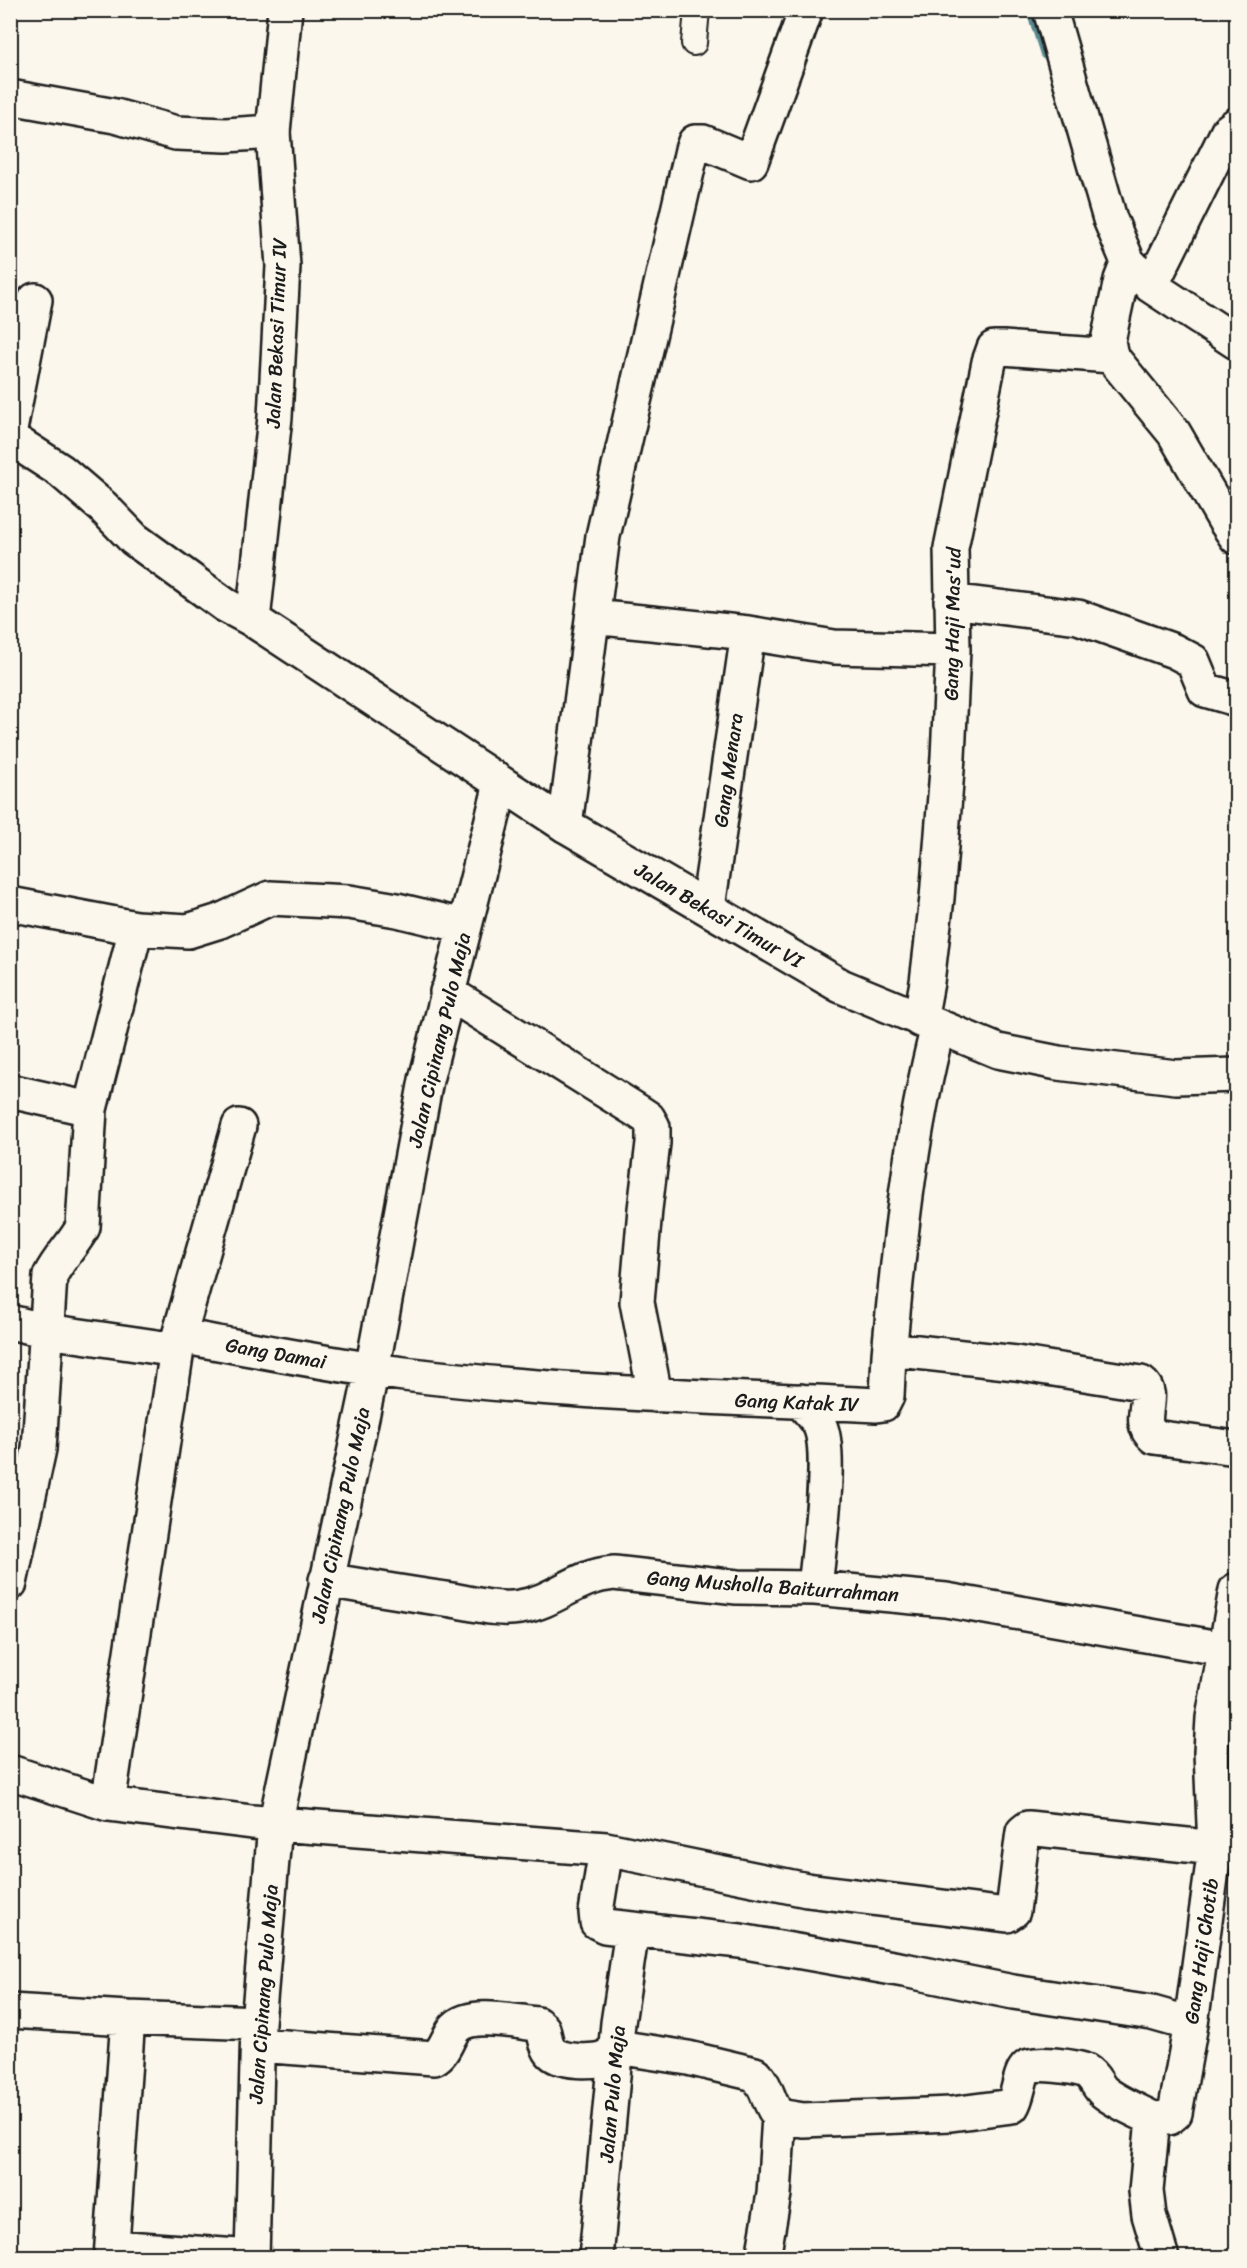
<svg xmlns="http://www.w3.org/2000/svg" width="1247" height="2268" viewBox="0 0 1247 2268" font-family="Sriracha,sans-serif">
	<style>
		.lines { fill: none; stroke-linecap: round; stroke-linejoin: round }
		.stream { stroke: #59898e; stroke-width: 12 }
		.lane-casing { stroke: #1c1c1c; stroke-width: 28 }
		.street-casing { stroke: #1c1c1c; stroke-width: 38 }
		.secondary-casing { stroke: #1c1c1c; stroke-width: 38 }
		.lane { stroke: #fbf7ec; stroke-width: 24 }
		.street { stroke: #fbf7ec; stroke-width: 33 }
		.secondary { stroke: #fbf7ec; stroke-width: 33 }
		.labels { text-anchor: middle; stroke-width: 4.5; stroke-linejoin: round; paint-order: stroke }
		.street-label { font-size: 20px; fill: #1c1c1c; stroke: #fbf7ec }
	</style>
	<rect width="100%" height="100%" fill="#fbf7ec"/>
	<filter id="ink" filterUnits="userSpaceOnUse"><feTurbulence type="fractalNoise" baseFrequency=".0167" numOctaves="2"/><feDisplacementMap in="SourceGraphic" scale="12" xChannelSelector="R" yChannelSelector="G"/><feConvolveMatrix kernelMatrix="1 2 1 2 8 2 1 2 1" color-interpolation-filters="sRGB"/></filter>
	<g filter="url(#ink)">
		<g class="lines">
			<!-- stream -->
			<path class="stream" d="M1032,10L1046,54"/>
			<defs>
				<path id="lane" d="M694,43L697,10"/>
				<path id="street" d="M1050,10L1110,219L1128,262L1151,286L1236,342
					M10,97L115,116L176,133L226,135L273,132
					M1128,262L1121,280L1108,341L1111,356L1174,433L1225,521L1236,537
					M1151,286L1228,131L1236,125
					M10,430L35,300
					M10,438L61,471L103,507L134,539L225,605L253,620
					M951,601L1078,617L1174,651L1193,661L1205,690L1236,699
					M593,617L748,633L834,647L953,650
					M565,825L603,536L692,150L695,142H703L751,162L806,10
					M10,904L136,928L188,931L220,921L270,898L349,902L397,910L464,926
					M708,907L748,633
					M447,992L639,1112L648,1118L653,1127V1143L645,1209L637,1302L655,1395
					M920,1020L927,982L937,898L948,757L953,650L951,548L989,362L994,348H1003L1111,356
					M10,1091L90,1109
					M10,1322L47,1331L177,1350
					M179,1336C254,1349 329,1365 404,1374C561,1393 718,1397 876,1405L883,1404L887,1396L889,1355L899,1350L1016,1363L1141,1383C1158,1395 1134,1421 1154,1437L1236,1448
					M889,1355C899,1245 910,1135 938,1027
					M800,1401C807,1409 816,1417 820,1426C833,1454 818,1554 815,1588
					M326,1580C368,1587 410,1594 452,1600C475,1604 498,1611 520,1607C557,1601 575,1576 614,1573L737,1587L815,1588L946,1600L1225,1649
					M10,1583L39,1449L50,1276C59,1258 73,1245 83,1227L90,1109L136,928
					M10,1772L108,1804L252,1822L606,1849L596,1912L597,1922L605,1926L740,1941L904,1970L1013,1992L1152,2013L1191,2024
					M108,1804L179,1336L239,1126
					M606,1849L807,1890L1007,1915L1013,1911L1022,1839L1023,1832L1028,1828L1215,1848
					M10,2011L128,2018L258,2023
					M258,2045L434,2058C445,2052 447,2038 455,2028C471,2011 516,2022 537,2024L543,2029C545,2036 546,2046 551,2052C559,2062 596,2063 606,2057C610,2055 614,2050 617,2047L688,2058L755,2074C768,2086 768,2104 779,2116L803,2120L951,2114L1012,2106C1019,2095 1019,2074 1027,2067C1034,2061 1077,2067 1086,2071C1095,2076 1097,2086 1104,2092C1118,2103 1138,2111 1153,2119
					M112,2247L252,2257
					M111,2258L128,2018
					M252,2258L258,2023L275,1825L372,1370L426,1080L501,784
					M596,2258L618,2023L632,1931
					M763,2258L774,2194L779,2116
					M1162,2258L1149,2215L1146,2191L1153,2119L1169,2118L1175,2113L1191,2024L1215,1848L1211,1752L1213,1718L1236,1590"/>
				<path id="secondary" d="M285,10L273,132L283,266L275,417L253,620L565,825L841,986L998,1051L1058,1063L1176,1077L1236,1075"/>
			</defs>
			<!-- lane casing -->
			<use href="#lane" class="lane-casing"/>
			<!-- street casing -->
			<use href="#street" class="street-casing"/>
			<!-- secondary casing -->
			<use href="#secondary" class="secondary-casing"/>
			<!-- lane -->
			<use href="#lane" class="lane"/>
			<!-- street -->
			<use href="#street" class="street"/>
			<!-- secondary -->
			<use href="#secondary" class="secondary"/>
		</g>
	</g>
	<g class="labels">
		<!-- street labels -->
		<g class="street-label">
			<text transform="translate(276 333) rotate(-88)" y="7">Jalan Bekasi Timur IV</text>
			<text transform="translate(952 624) rotate(-89)" y="7">Gang Haji Mas'ud</text>
			<text transform="translate(728 770) rotate(-82)" y="7">Gang Menara</text>
			<text transform="translate(719 915) rotate(30)" y="7">Jalan Bekasi Timur VI</text>
			<text transform="translate(439 1040) rotate(-77)" y="7">Jalan Cipinang Pulo Maja</text>
			<text transform="translate(276 1353) rotate(10)" y="7">Gang Damai</text>
			<text transform="translate(797 1402) rotate(2)" y="7">Gang Katak IV</text>
			<text transform="translate(340 1515) rotate(-78)" y="7">Jalan Cipinang Pulo Maja</text>
			<text transform="translate(773 1586) rotate(4)" y="7">Gang Musholla Baiturrahman</text>
			<text transform="translate(1201 1951) rotate(-82)" y="7">Gang Haji Chotib</text>
			<text transform="translate(263 1994) rotate(-86)" y="7">Jalan Cipinang Pulo Maja</text>
			<text transform="translate(612 2094) rotate(-85)" y="7">Jalan Pulo Maja</text>
		</g>
	</g>
	<!-- margin -->
	<rect width="1247" height="2268" fill="none" stroke="#fbf7ec" stroke-width="36"/>
	<rect x="18" y="18" width="1211" height="2232" fill="none" stroke="#1c1c1c" stroke-width="2" filter="url(#ink)"/>
</svg>
